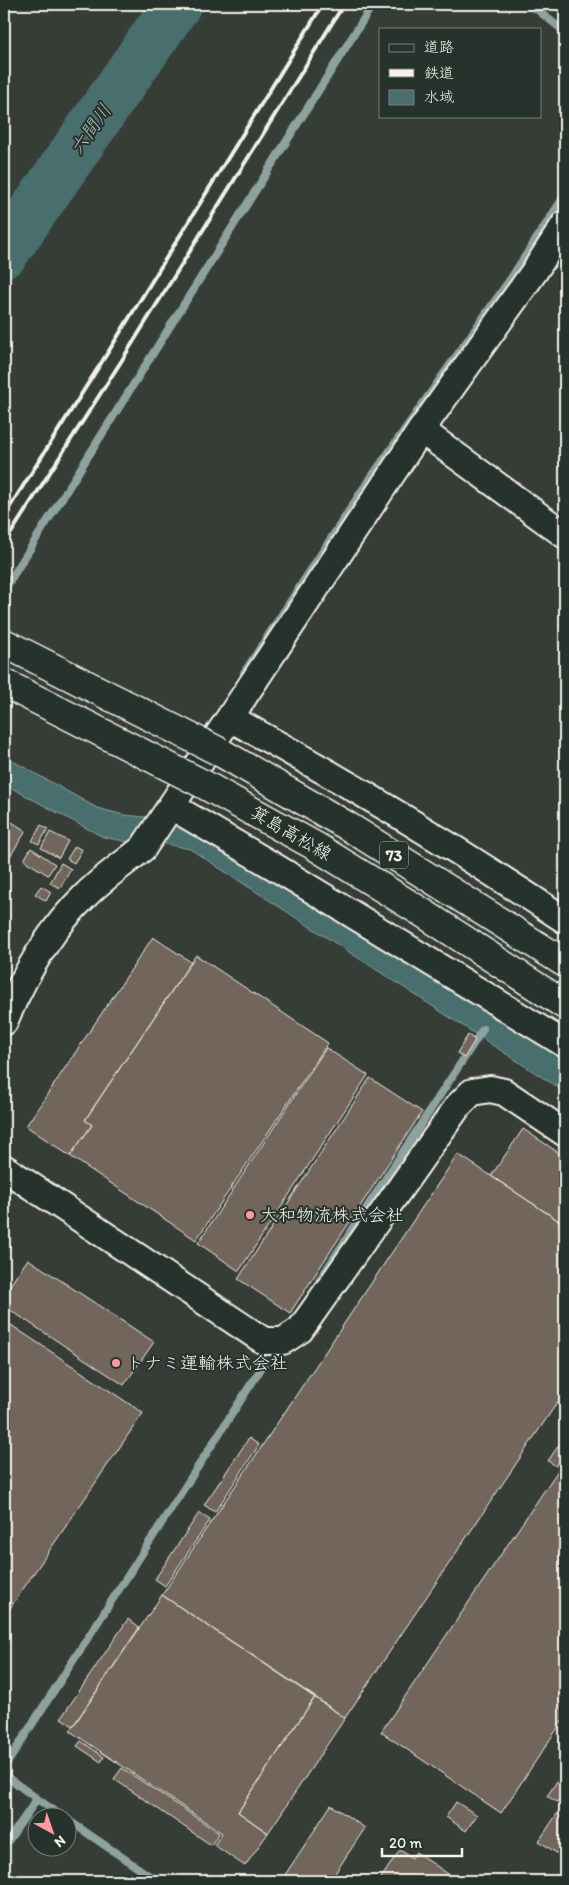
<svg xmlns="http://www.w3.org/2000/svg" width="569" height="1885" viewBox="0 0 569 1885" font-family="Itim,'Klee One',sans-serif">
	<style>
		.water { fill: #4a6e6e; stroke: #8ea29f }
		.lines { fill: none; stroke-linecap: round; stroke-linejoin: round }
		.stream { stroke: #8ea29f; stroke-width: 8 }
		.river { stroke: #4a6e6e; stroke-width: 49 }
		.building { fill: #71655c; stroke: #f4f1e8 }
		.street-casing { stroke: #f4f1e8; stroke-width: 30 }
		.primary-casing { stroke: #f4f1e8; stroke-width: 31 }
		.street { stroke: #26332d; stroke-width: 26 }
		.primary { stroke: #26332d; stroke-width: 28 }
		.rail { stroke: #f4f1e8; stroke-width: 4 }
		.primary-bridge-casing { stroke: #f4f1e8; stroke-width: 31; stroke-linecap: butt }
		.primary-bridge { stroke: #26332d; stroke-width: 28 }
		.poi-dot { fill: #ff9aa2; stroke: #26332d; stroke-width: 2 }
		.labels { text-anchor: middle; stroke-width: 4; stroke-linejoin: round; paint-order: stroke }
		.shield { fill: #26332d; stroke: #b6b8b0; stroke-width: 1 }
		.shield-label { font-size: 16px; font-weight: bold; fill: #f4f1e8 }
		.street-label { font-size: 18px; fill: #f4f1e8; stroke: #26332d }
		.poi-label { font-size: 18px; fill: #f4f1e8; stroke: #26332d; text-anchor: start }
		.water-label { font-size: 19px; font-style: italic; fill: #b0bdb7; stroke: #26332d }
	</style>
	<rect width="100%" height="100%" fill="#353d36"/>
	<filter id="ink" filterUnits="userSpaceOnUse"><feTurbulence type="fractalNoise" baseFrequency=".02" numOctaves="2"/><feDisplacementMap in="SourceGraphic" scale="10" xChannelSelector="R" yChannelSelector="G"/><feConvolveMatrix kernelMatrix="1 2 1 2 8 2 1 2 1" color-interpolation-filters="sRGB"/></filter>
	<g filter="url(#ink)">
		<!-- water -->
		<path class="water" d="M4,756L97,808L124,815L174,820L565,1057V1092L190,849L161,843H134L103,837L4,784Z"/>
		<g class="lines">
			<!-- stream -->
			<path class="stream" d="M530,4L565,32
				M4,590L373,4
				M244,673L363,489L511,278L565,195
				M319,1281L483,1029
				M4,1768L264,1364
				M4,1775L64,1818
				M68,1820L157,1881
				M4,1847L37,1799"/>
			<!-- river -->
			<path class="river" d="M4,253L177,4"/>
		</g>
		<!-- building -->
		<path class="building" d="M4,817L26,831L4,866Z
			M41,825L48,829L39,844L32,841Z
			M50,832L68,841L59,858L41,848Z
			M75,846L82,850L74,863L67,859Z
			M31,848L55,864L48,875L24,860Z
			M61,863L71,869L60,888L50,883Z
			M41,886L51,892L46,901L35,894Z
			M153,937L191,962L85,1120L92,1125L70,1156L26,1126Z
			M196,955L328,1043L196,1240L70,1156L92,1125L85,1120Z
			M468,1035L475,1040L464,1058L457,1053Z
			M326,1048L368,1075L239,1271L198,1243Z
			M370,1078L422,1112L290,1313L238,1279Z
			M523,1129L565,1157V1225L491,1176Z
			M458,1154L565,1225V1391L345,1718L162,1595Z
			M28,1259L154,1342L124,1385L4,1306L7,1301L4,1299V1294Z
			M11,1325L143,1413L4,1617V1336Z
			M565,1436V1453L556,1466L548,1461Z
			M249,1438L259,1445L215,1512L204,1505Z
			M565,1460V1717L501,1813L381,1732Z
			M199,1513L210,1520L165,1586L155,1579Z
			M162,1595L315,1697L238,1812L268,1833L245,1866L214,1845L222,1833L70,1731Z
			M128,1619L139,1628L73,1726L61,1718Z
			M315,1697L345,1718L268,1833L238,1812Z
			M81,1741L104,1757L101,1762L77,1746Z
			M122,1768L219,1833L211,1845L114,1779Z
			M565,1770V1790L557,1802L547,1796Z
			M456,1802L477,1815L466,1831L446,1817Z
			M565,1802V1859L539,1841Z
			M331,1805L365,1828L330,1881H281Z
			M400,1850L412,1858L416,1852L451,1876L447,1881H379Z"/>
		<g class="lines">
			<defs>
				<path id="street" d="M421,430L565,535
					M230,718C344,780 456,848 565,920
					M171,806L275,867L565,1044
					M4,1022C24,975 49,930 87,894C104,877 125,863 143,848L421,430L534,272L565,224
					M4,1168L264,1341H283L300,1330L458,1106L472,1092L490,1089L504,1092L565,1133"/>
				<path id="primary" d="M220,752L349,827L565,963
					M203,784L315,846L423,913L565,1005"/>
			</defs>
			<!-- street casing -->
			<use href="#street" class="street-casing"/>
			<!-- primary casing -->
			<use href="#primary" class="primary-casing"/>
			<!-- street -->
			<use href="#street" class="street"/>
			<!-- primary -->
			<use href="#primary" class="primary"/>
			<!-- rail -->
			<path class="rail" d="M4,516L110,349L323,4
				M4,544L122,360L344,4"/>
			<defs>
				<path id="primary-bridge" d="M4,643L220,752
					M4,683L203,784"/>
			</defs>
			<!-- primary-bridge casing -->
			<use href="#primary-bridge" class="primary-bridge-casing"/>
			<!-- primary-bridge -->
			<use href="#primary-bridge" class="primary-bridge"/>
		</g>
	</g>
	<!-- markers -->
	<g class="poi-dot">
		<circle cx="250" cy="1215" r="5"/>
		<circle cx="116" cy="1363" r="5"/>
	</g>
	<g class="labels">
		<!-- shield labels -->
		<rect class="shield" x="380" y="841.5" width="28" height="27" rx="4"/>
		<g class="shield-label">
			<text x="394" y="861">73</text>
		</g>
		<!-- street labels -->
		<g class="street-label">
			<text transform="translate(291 833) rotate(30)" y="6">箕島高松線</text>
		</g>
		<!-- poi labels -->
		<g class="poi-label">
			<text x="260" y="1221">大和物流株式会社</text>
			<text x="126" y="1369">トナミ運輸株式会社</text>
		</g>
		<!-- water labels -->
		<g class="water-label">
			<text transform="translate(90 129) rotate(-55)" y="7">六間川</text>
		</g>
	</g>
	<!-- margin -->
	<rect width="569" height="1885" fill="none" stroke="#26332d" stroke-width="20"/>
	<rect x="10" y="10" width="549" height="1865" fill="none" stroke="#f4f1e8" stroke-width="2" filter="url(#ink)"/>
	<!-- legend -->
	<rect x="379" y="28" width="162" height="90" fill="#26332d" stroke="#787f78"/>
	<rect x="389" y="44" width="25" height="8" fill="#26332d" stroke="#787f78"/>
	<text x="424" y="52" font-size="15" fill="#f4f1e8">道路</text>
	<rect x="389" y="69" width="25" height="8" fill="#f4f1e8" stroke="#787f78"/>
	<text x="424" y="78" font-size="15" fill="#f4f1e8">鉄道</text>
	<rect x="389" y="90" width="25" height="15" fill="#4a6e6e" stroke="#787f78"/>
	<text x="424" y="102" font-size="15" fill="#f4f1e8">水域</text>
	<!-- north arrow -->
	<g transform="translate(52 1832) rotate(140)"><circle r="24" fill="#26332d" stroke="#787f78"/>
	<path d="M0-4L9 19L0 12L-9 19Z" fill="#ff9aa2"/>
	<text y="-8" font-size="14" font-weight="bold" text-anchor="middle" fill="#f4f1e8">N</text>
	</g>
	<!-- scale -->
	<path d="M382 1848v8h80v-8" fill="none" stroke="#f4f1e8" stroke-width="2.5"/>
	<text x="389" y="1848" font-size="15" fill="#f4f1e8" stroke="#26332d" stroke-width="4" paint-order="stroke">20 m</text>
</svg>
